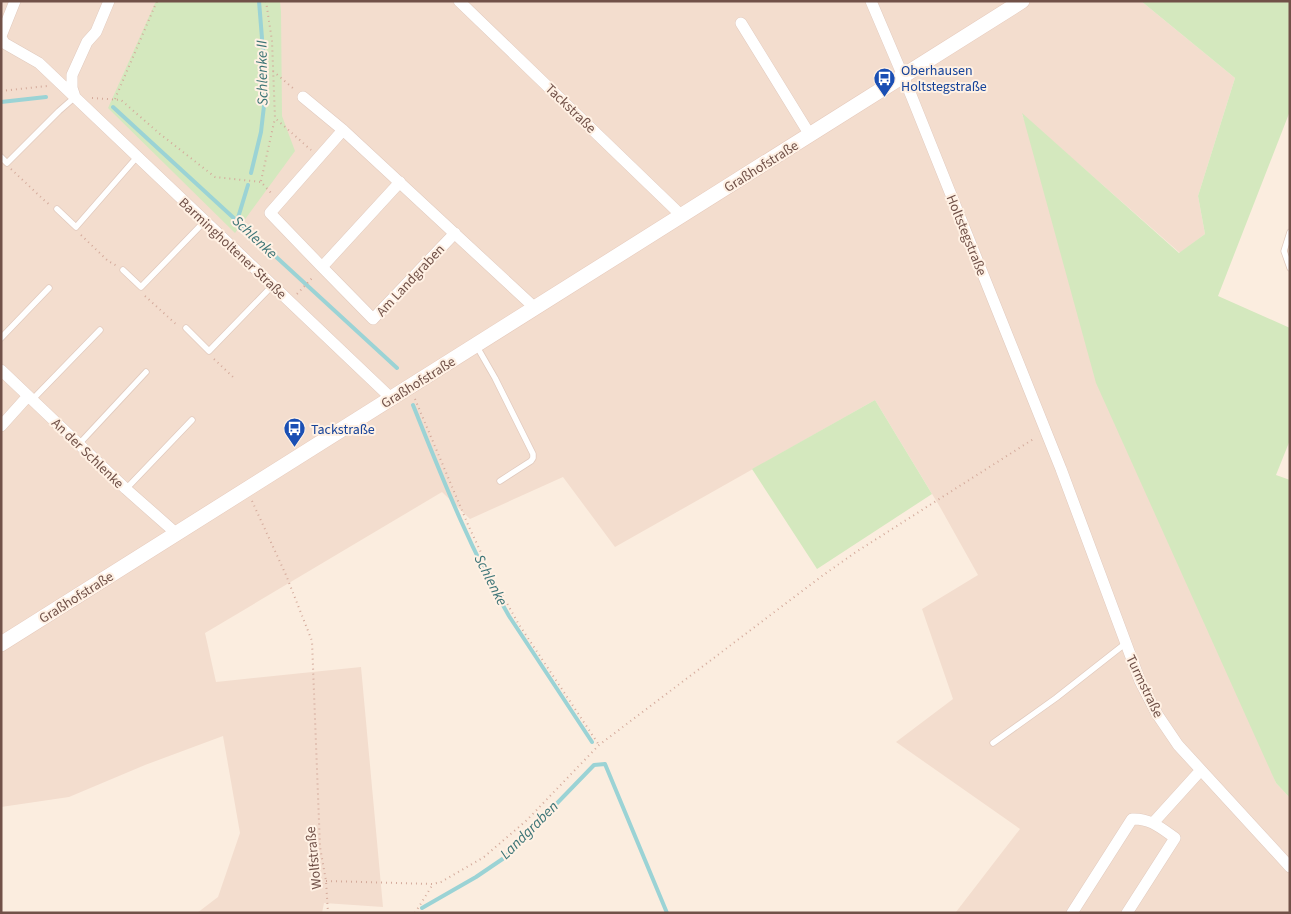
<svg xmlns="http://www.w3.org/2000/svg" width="1291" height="914" viewBox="0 0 1291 914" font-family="'Source Sans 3',sans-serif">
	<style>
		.residential { fill: #f3ddce }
		.green { fill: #d4e8be }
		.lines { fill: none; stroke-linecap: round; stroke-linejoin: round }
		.stream { stroke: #9bd3d5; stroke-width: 4 }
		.lane-casing { stroke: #e1cabe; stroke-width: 7 }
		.street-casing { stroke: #e1cabe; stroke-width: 12 }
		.secondary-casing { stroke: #e6cabc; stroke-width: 16 }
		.path { stroke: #d4aa9b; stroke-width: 2; stroke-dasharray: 1 4; stroke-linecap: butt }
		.lane { stroke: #fff; stroke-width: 5.5 }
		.street { stroke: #fff; stroke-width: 11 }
		.secondary { stroke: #fff; stroke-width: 15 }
		.labels { text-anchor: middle; stroke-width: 4; stroke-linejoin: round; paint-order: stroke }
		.transit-label { font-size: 14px; fill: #164399; stroke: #fff1e4; text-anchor: start }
		.street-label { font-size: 14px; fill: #715148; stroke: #fff1e4 }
		.water-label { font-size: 15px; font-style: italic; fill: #3c7476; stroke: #fff1e4 }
	</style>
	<rect width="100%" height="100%" fill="#fbeddf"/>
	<!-- residential -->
	<path class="residential" d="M1,1H1141L1235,78L1198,196L1205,234L1180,253L1022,114L1276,783L1290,798V913L956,912L1020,829L896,742L953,699L922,609L978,575L940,507L875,400L615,547L563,477L470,519L442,492L205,633L216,682L361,667L383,907L324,903L322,913H197L218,897L240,833L223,736L145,765L69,797L1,807Z"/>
	<!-- green -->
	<path class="green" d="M156,1H280L281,11L282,116L295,151L235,233L108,108Z
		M1141,1H1290V111L1218,296L1290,328V440L1276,475L1290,480V798L1276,783L1096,383L1022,113L1179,253L1205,234L1198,196L1235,78Z
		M875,400L932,494L817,569L752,469Z"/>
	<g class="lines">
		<!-- stream -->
		<path class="stream" d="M1,102L46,97
			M113,107L397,368
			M251,173L261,132L266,88L259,1
			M237,221L248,185
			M413,405C442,477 470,549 509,616L592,742
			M422,908L476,877L504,858L594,765L605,764L667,913"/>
		<defs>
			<path id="lane" d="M1,157L7,163L59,111L75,97
				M57,209L76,227L137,157
				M1290,232L1284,251L1290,268
				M123,270L141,287L204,222
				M186,328L209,351L273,285
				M1,338L49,288
				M476,345L495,378L533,454V458L531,461L500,481
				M32,400L100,330
				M79,444L146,372
				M126,489L192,420
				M993,743L1056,698L1126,643"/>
			<path id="street" d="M459,1L682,216
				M871,1L911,95L1061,469L1140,681L1157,714L1178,745L1290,867
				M741,23L810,135
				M1,36L15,1
				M1,37L4,43L39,63L391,398
				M75,97L72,88V75L87,42L96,32L109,1
				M303,97L343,130L535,308
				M400,182L322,267L373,319L455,233
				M322,267L270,213L343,130
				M1,370L126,489L177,534
				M1,426L28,396
				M1153,823L1201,770
				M1072,913L1132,819C1150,818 1161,828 1175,838L1127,913"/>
			<path id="secondary" d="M1,644L1022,1"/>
		</defs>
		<!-- lane casing -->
		<use href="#lane" class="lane-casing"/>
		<!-- street casing -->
		<use href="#street" class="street-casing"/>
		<!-- secondary casing -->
		<use href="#secondary" class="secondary-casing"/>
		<!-- path -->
		<path class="path" d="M266,1L272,41L275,118L311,150
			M273,71L294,89
			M1,91L47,86
			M92,98L121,100L160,134L215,177L261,182L272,194
			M115,99L157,1
			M11,169L45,201L50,205
			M261,181L275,118
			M81,235L108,261L117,266
			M297,294L314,276
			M145,296L178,326
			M214,359L233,377
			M415,399L469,527L494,580L518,623L599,745
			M252,501L286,575L312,641L320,847L326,881L328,913
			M326,881L433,884L441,882L484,857L527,820L599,745L822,576L856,552L1035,438
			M415,913L433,884"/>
		<!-- lane -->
		<use href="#lane" class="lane"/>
		<!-- street -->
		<use href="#street" class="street"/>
		<!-- secondary -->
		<use href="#secondary" class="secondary"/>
	</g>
	<!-- icons -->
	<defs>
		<symbol id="bus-pin" viewBox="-11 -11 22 30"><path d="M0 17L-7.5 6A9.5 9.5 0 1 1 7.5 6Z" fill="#1a4fb4" stroke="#fff1e4"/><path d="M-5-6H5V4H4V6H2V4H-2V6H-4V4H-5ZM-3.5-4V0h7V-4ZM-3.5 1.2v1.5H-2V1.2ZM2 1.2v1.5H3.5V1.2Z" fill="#fff"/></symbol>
	</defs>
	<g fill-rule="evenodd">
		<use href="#bus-pin" x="872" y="66" width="25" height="34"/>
		<use href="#bus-pin" x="282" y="416" width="25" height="34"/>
	</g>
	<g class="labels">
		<!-- transit labels -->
		<g class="transit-label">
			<text x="901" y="75">Oberhausen<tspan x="901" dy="16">Holtstegstraße</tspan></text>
			<text x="311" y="434">Tackstraße</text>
		</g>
		<!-- street labels -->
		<g class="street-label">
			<text transform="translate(571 108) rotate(44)" y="5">Tackstraße</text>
			<text transform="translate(761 166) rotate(-32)" y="5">Graßhofstraße</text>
			<text transform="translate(967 235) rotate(68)" y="5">Holtstegstraße</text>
			<text transform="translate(233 248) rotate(43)" y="5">Barmingholtener Straße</text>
			<text transform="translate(410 280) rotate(-47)" y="5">Am Landgraben</text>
			<text transform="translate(418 382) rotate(-32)" y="5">Graßhofstraße</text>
			<text transform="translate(88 453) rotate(44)" y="5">An der Schlenke</text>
			<text transform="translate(76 597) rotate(-32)" y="5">Graßhofstraße</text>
			<text transform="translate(1145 686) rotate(64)" y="5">Turmstraße</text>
			<text transform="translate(313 858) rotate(-96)" y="5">Wolfstraße</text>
		</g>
		<!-- water labels -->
		<g class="water-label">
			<text transform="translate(262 73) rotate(-91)" y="5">Schlenke II</text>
			<text transform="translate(255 237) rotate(43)" y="5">Schlenke</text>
			<text transform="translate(491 580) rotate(63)" y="5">Schlenke</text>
			<text transform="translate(529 830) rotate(-45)" y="5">Landgraben</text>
		</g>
	</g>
	<!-- border -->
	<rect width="1291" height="914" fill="none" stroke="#715148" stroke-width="5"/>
</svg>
